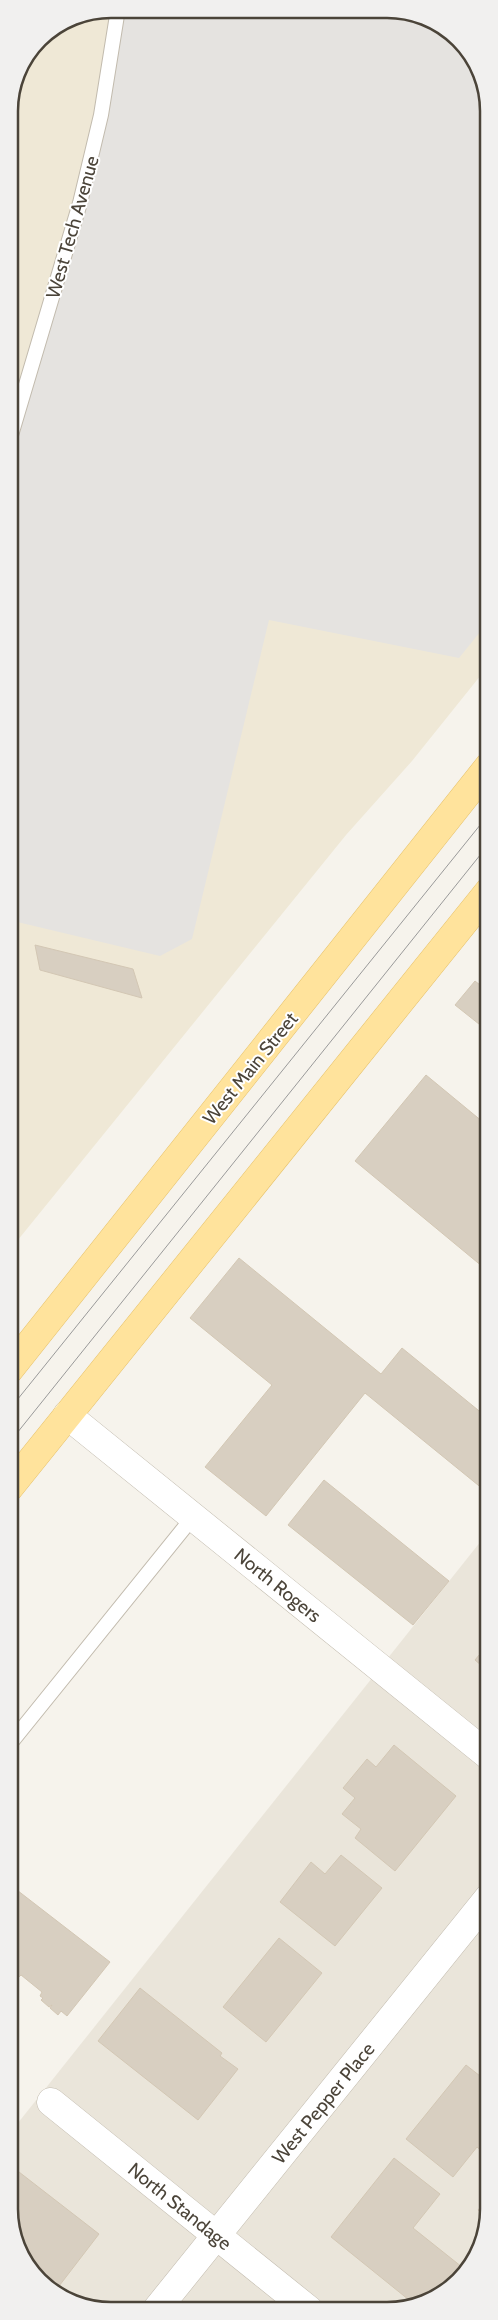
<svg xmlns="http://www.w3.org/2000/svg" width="498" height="2320" viewBox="0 0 498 2320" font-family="Cabin,sans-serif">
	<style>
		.residential { fill: #eae5da }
		.education { fill: #efe8d6 }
		.parking { fill: #e5e3e0 }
		.building { fill: #d8cfc1; stroke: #d3c7b4 }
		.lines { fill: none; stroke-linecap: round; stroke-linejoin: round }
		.lane-casing { stroke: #c2bbae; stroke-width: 16 }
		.street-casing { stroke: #c2bbae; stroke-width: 29 }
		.primary-casing { stroke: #e6c16a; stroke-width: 29 }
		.lane { stroke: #fff; stroke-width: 14 }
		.street { stroke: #fff; stroke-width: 28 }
		.primary { stroke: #ffe39c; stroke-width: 28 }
		.tram { stroke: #9a9a9a; stroke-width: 1 }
		.labels { text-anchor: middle; stroke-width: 4; stroke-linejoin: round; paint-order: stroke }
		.street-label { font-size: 19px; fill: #4b4439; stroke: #fff }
		.rim { fill: none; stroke: #4b4439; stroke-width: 2.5 }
	</style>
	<rect width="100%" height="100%" fill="#f6f3ec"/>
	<!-- residential -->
	<path class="residential" d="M489,1531V2216L481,2249L460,2281L401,2310L90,2309L34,2277L10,2223V2133Z"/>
	<!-- education -->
	<path class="education" d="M110,9L414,12L464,43L488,97L489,665L412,761L346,835L9,1251V104L17,71L39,38L72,16Z"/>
	<!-- parking -->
	<path class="parking" d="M117,9L414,12L464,43L488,97L489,621L459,658L269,620L192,939L160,956L9,920V439L93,150Z"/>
	<!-- building -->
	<path class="building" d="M35,945L133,969L142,998L40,970Z
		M475,981L489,992V1032L455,1005Z
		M426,1075L489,1127V1272L355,1161Z
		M239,1258L381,1374L402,1348L489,1419V1494L365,1393L266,1516L205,1467L272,1385L190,1318Z
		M324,1480L449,1581L413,1625L288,1525Z
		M489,1643V1672L475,1660Z
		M394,1745L456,1796L395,1871L355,1838L361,1829L342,1814L355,1798L343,1788L367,1759L376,1767Z
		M341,1855L382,1888L335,1946L280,1902L311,1862L325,1874Z
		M9,1881L15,1885L13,1887L110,1962L67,2016L61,2011L58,2015L50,2008L52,2005L49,2007L41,2000L43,1998L40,1996L42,1992L21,1975L16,1980L10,1975Z
		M279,1938L322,1973L266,2042L223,2007Z
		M140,1988L222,2053L220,2056L238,2069L198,2120L98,2041Z
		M489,2046V2064L480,2057Z
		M466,2065L489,2083V2157L477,2147L453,2177L406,2139Z
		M394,2158L440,2194L413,2228L467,2271L460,2281L414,2304L331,2237Z
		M10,2165L99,2234L56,2290L34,2277L10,2223Z
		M489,2197V2216L488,2219L478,2210Z"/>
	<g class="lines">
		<defs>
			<path id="lane" d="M9,442L80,203L101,115L118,9
				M9,1745L193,1517"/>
			<path id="street" d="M67,1415L489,1756
				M51,2102L309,2310
				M157,2309L489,1897"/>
			<path id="primary" d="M9,1370L489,766
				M9,1488L489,891"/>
		</defs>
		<!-- lane casing -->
		<use href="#lane" class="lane-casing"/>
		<!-- street casing -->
		<use href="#street" class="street-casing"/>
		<!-- primary casing -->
		<use href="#primary" class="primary-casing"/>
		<!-- lane -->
		<use href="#lane" class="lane"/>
		<!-- street -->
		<use href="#street" class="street"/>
		<!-- primary -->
		<use href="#primary" class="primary"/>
		<!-- tram -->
		<path class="tram" d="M9,1410L489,814
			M9,1443L489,844"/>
	</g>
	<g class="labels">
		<!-- street labels -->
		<g class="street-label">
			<text transform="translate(72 227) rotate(-74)" y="7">West Tech Avenue</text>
			<text transform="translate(250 1068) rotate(-51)" y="7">West Main Street</text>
			<text transform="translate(278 1585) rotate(39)" y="7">North Rogers</text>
			<text transform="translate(323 2103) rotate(-51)" y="7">West Pepper Place</text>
			<text transform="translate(180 2206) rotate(39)" y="7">North Standage</text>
		</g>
	</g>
	<!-- crop -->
	<path d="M0 0H498V2320H0ZM111 18H387A93 93 0 0 1 480 111V2209A93 93 0 0 1 387 2302H111A93 93 0 0 1 18 2209V111A93 93 0 0 1 111 18Z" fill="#f1f0ef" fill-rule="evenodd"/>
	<path class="rim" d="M111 18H387A93 93 0 0 1 480 111V2209A93 93 0 0 1 387 2302H111A93 93 0 0 1 18 2209V111A93 93 0 0 1 111 18Z"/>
</svg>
